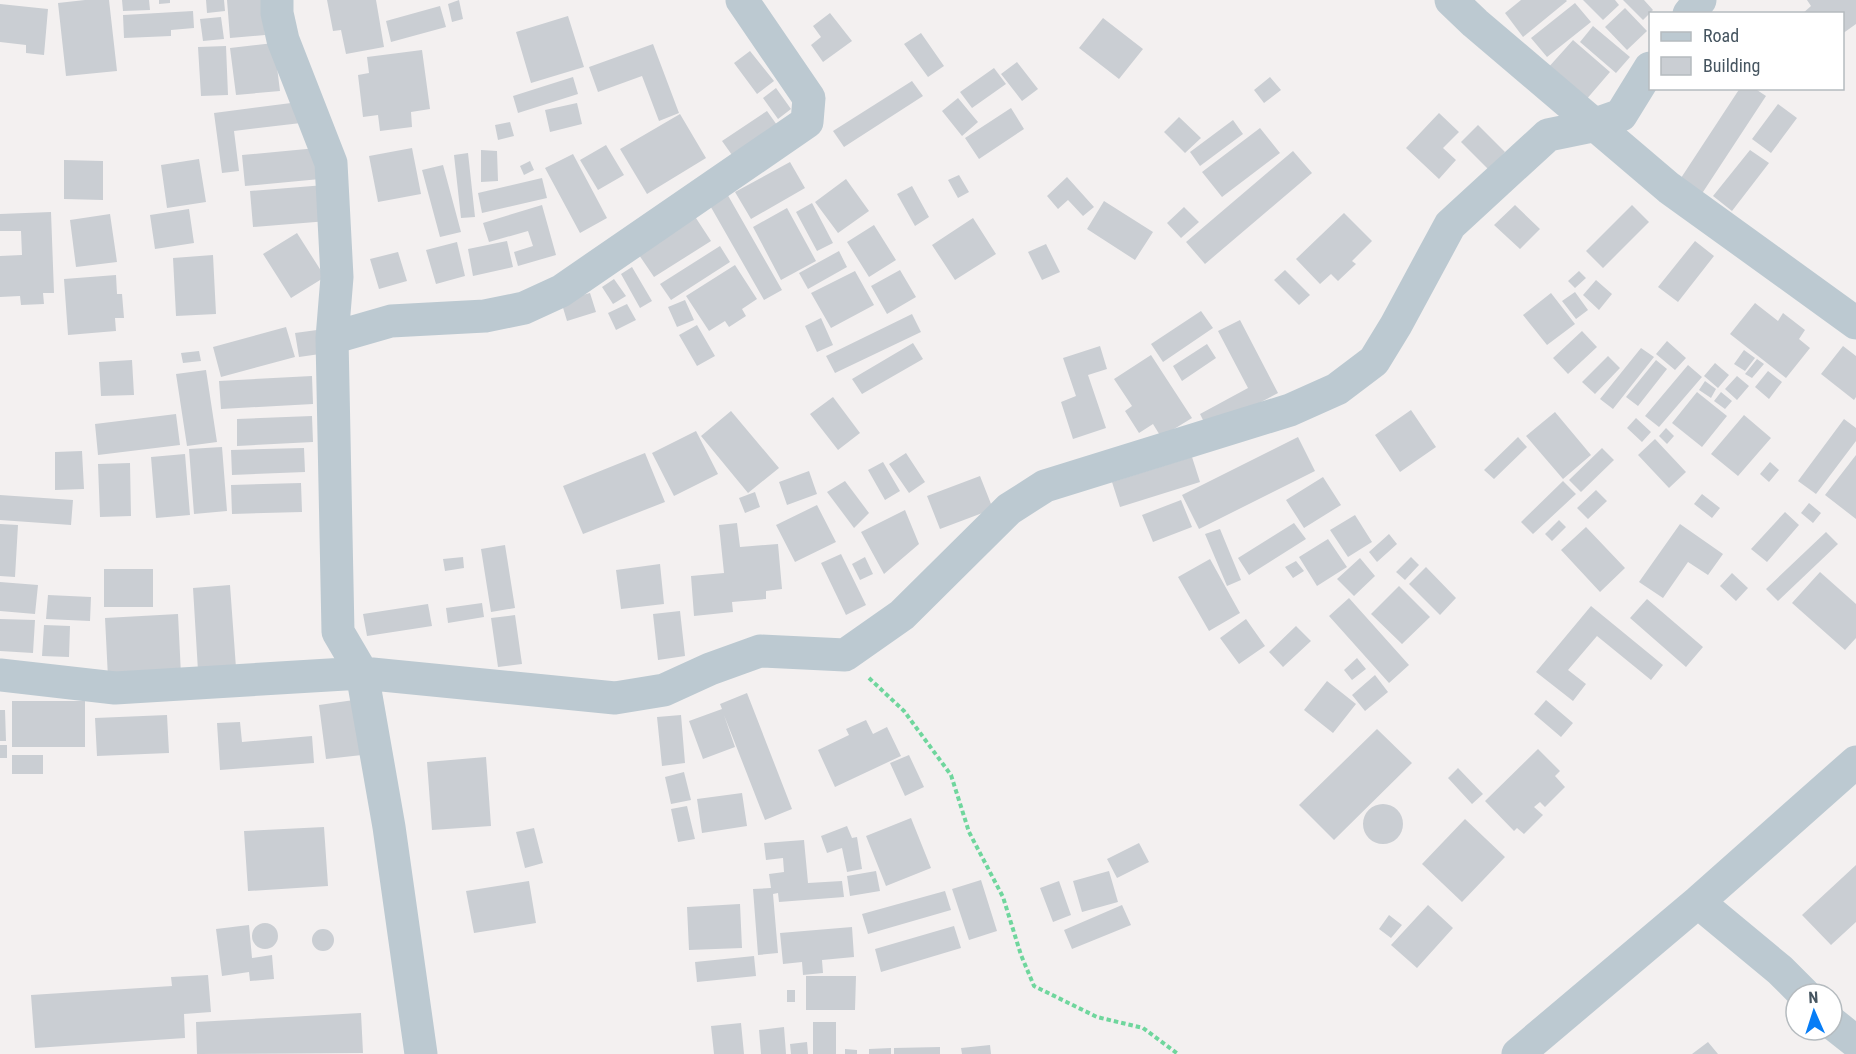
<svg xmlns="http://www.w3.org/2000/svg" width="1856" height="1054" viewBox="0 0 1856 1054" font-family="'Roboto Condensed',sans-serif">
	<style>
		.building { fill: #caced3 }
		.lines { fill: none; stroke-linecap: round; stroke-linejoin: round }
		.path { stroke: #6fd69d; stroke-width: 4; stroke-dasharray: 4.5 3; stroke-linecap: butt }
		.street { stroke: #bcc9d1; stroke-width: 33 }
	</style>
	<rect width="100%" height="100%" fill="#f3f0f0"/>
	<!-- building -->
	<path class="building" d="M85,0H109L117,71L66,76L58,3Z
		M122,0H149L150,10L123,11Z
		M159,0H170V3L159,4Z
		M206,0H224L225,11L207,13Z
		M227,0H262L265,35L230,38Z
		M327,0H376L384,47L346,54L341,30L333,31Z
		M459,0L463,19L452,22L448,4Z
		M1521,0H1566L1567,1L1523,37L1505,13Z
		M1583,0H1615L1619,5L1603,20Z
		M1623,0H1644L1653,10L1643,20Z
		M1807,0H1856V24L1842,34V14H1802L1811,6Z
		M1575,3L1591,22L1547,57L1531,38Z
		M0,4L48,9L44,55L26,53V45L0,42Z
		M440,6L446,27L391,42L386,21Z
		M1625,8L1647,31L1627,50L1605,27Z
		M193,11L194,28L171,30V36L124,38L123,15Z
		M830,13L852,41L823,62L811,45L821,37L813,26Z
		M568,16L584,67L531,83L516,32Z
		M221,17L224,39L203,41L200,19Z
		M1103,18L1143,49L1119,79L1079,48Z
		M1593,26L1630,57L1616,73L1580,42Z
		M921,33L944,66L928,77L904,44Z
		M1573,40L1610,72L1585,101L1547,69Z
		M274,43L280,91L236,95L230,48Z
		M653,44L679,113L659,121L642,76L598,92L589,67Z
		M226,46L228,95L201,96L198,47Z
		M422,50L430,109L411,112L412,127L380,131L378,115L363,117L358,75L369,73L367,57Z
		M750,51L774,81L757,94L734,63Z
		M1017,62L1038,89L1022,101L1001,74Z
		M994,68L1006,84L972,108L960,92Z
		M573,77L578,94L518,113L513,96Z
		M1270,77L1281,90L1264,103L1254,90Z
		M912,81L923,96L844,147L833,131Z
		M776,88L791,109L778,119L763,98Z
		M1740,88H1754L1766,96L1701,195L1679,181Z
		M958,98L978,122L962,136L942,111Z
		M299,102L301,123L234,131L239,171L222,173L214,113Z
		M577,103L582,124L550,132L545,110Z
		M1778,104L1797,118L1771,153L1752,139Z
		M1011,108L1024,129L979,159L965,138Z
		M767,111L777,125L732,155L722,141Z
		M1439,113L1459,132L1443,148L1456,160L1439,179L1406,148Z
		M680,114L706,158L647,194L620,149Z
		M1179,117L1201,138L1185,153L1164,132Z
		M1233,120L1243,134L1200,166L1190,152Z
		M510,122L514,136L498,140L495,125Z
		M1478,125L1505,152L1489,170L1461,142Z
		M1260,128L1280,153L1222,197L1202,172Z
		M606,145L624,175L598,190L580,160Z
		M317,148L320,179L245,186L242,155Z
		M412,148L421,194L378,202L369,156Z
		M481,150L497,151L498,181L481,182Z
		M1750,150L1769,163L1732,211L1713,196Z
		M1293,151L1312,173L1205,264L1186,242Z
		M468,153L475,217L461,218L454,155Z
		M573,154L607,218L580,233L545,168Z
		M199,159L206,202L167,208L161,165Z
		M64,160L103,161V200L64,199Z
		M530,161L534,170L524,175L520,166Z
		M790,162L805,188L751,219L735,192Z
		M443,165L461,232L440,237L422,170Z
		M959,175L969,192L958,198L948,180Z
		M1067,177L1094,207L1083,216L1068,200L1058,209L1047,196Z
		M542,178L547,198L482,213L478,193Z
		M846,179L869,211L838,233L815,202Z
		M325,185L328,221L253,227L250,191Z
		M912,186L929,217L915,226L897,194Z
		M726,192L782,290L764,300L708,202Z
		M1104,201L1153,232L1135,260L1087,229Z
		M812,203L833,243L817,251L796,212Z
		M542,205L556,255L518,266L514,252L533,246L528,231L489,242L483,223Z
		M1515,205L1540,229L1520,249L1494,225Z
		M1632,205L1649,222L1603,268L1586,251Z
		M1184,207L1199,222L1181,238L1167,223Z
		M787,208L816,261L781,280L753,227Z
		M189,209L194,243L155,249L150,215Z
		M51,212L54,293H43L44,304L21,305L20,296L0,297V256L22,255L21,231H0V214Z
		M1344,213L1372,241L1352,261L1356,264L1338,281L1331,274L1320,284L1296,259Z
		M110,214L117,262L76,267L70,220Z
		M694,215L711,241L654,277L637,252Z
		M973,218L996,254L955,280L932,245Z
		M874,225L896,260L869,277L847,242Z
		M297,233L325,277L291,298L263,254Z
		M507,241L513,267L473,276L468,249Z
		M1695,241L1714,256L1678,302L1658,287Z
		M457,242L465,276L436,284L426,250Z
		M1046,244L1060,272L1042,280L1028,252Z
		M720,246L730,262L671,300L660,284Z
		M839,251L847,267L808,289L799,273Z
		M398,252L407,281L379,289L370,259Z
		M213,255L216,314L176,316L173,258Z
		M735,265L757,299L742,309L746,316L729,327L725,321L709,331L686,296Z
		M632,267L652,301L640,308L621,274Z
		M900,270L916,297L887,314L871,286Z
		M1285,270L1310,295L1299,305L1274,280Z
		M855,271L874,305L831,328L811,293Z
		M1579,271L1586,278L1575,288L1568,281Z
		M116,275L117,294H122L124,318H115L116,331L68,335L64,279Z
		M614,279L626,296L613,304L602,287Z
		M1596,280L1612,294L1599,310L1583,295Z
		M1575,292L1588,310L1576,319L1562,301Z
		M590,293L596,312L567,321L561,301Z
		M1551,293L1575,324L1547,345L1523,315Z
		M685,300L694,320L677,327L668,307Z
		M1755,303L1778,321L1783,313L1805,330L1799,339L1810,348L1786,378L1730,334Z
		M627,304L636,320L616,330L608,313Z
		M1201,311L1213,328L1163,362L1151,344Z
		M912,314L921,332L835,373L826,356Z
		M821,318L833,345L817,352L805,326Z
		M1240,320L1278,393L1208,430L1200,414L1248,388L1218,331Z
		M697,325L715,356L697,366L679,335Z
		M286,327L295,357L221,377L213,347Z
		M317,330L320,354L299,357L295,333Z
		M1582,331L1597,347L1568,374L1553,358Z
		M1667,341L1686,358L1675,370L1656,354Z
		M913,343L923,359L862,394L852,379Z
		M1207,344L1216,358L1182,381L1173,366Z
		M1100,346L1107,369L1088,375L1106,428L1073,439L1061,402L1076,396L1063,358Z
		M1843,346L1856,356V397L1854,400L1821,374Z
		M1641,348L1654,357L1613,409L1600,399Z
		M1744,350L1755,358L1745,371L1734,364Z
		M199,351L201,361L183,363L181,353Z
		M1151,355L1192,418L1161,437L1153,424L1139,433L1125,411L1132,406L1114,379Z
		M1608,356L1620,368L1595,394L1582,382Z
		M1757,359L1764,364L1752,378L1745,374Z
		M132,360L134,395L101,396L99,362Z
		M1656,360L1667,369L1638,406L1626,397Z
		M1715,363L1729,375L1718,388L1704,376Z
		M1688,365L1702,377L1659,427L1645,416Z
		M206,370L217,442L187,446L176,374Z
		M1768,371L1782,382L1769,399L1755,387Z
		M312,376L313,404L221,409L219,381Z
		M1737,376L1749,386L1737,400L1725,389Z
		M1705,381L1716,389L1711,398L1699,390Z
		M1697,392L1727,416L1702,447L1672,423Z
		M1721,392L1732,401L1725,409L1714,401Z
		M833,397L860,433L838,450L810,414Z
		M1411,410L1436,447L1400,472L1375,435Z
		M731,411L779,468L748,493L701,436Z
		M1555,412L1591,455L1563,479L1526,436Z
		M176,414L180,445L98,455L95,424Z
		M1744,415L1771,438L1738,476L1711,454Z
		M312,416L313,442L237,446V419Z
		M1636,418L1651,432L1642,442L1627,428Z
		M1844,419L1856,428V441L1816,494L1798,481Z
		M1666,428L1674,436L1667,444L1659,436Z
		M696,431L718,474L674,496L652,453Z
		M1298,437L1315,471L1199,529L1182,495Z
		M1518,437L1527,447L1494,479L1484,470Z
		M1655,439L1686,472L1669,488L1638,455Z
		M222,447L227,511L194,514L189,449Z
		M304,448L305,472L232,475L231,450Z
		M1602,448L1614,460L1581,492L1569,480Z
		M82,451L84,489L55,490V452Z
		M645,453L665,502L583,534L563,486Z
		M906,453L925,482L909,493L889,464Z
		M185,454L190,515L156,518L151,457Z
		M1856,455V519L1825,495Z
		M1192,457L1200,482L1120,507L1112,482Z
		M883,462L900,491L885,500L868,470Z
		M1770,462L1779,470L1769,482L1760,474Z
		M130,463L131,516L100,517L98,464Z
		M809,471L817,494L787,505L779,482Z
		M980,476L993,509L940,529L927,496Z
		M1323,477L1341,505L1304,528L1286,500Z
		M845,481L869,513L854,528L827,492Z
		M1563,481L1576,494L1533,534L1521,522Z
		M301,483L302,512L232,514L231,485Z
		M1596,490L1607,501L1588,519L1577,508Z
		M755,492L760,507L745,513L739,498Z
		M1702,494L1720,508L1712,518L1694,504Z
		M0,495L73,500L71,525L0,520Z
		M1181,500L1192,527L1153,542L1142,515Z
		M1809,503L1821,513L1813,523L1801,513Z
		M817,505L836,542L795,562L776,525Z
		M905,510L919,544L884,574L861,532Z
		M1785,512L1799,525L1767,562L1751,549Z
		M1355,515L1372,542L1348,557L1330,530Z
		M1559,520L1566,527L1552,541L1545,534Z
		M737,523L740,547L778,544L782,589L766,591V599L732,602L733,612L694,616L691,576L724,573L719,525Z
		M1294,523L1306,539L1249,575L1238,558Z
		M0,524L18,525L15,577L0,576Z
		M1680,524L1723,554L1708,575L1688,562L1663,598L1639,582Z
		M1586,527L1625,568L1600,592L1561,550Z
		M1220,529L1241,580L1227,586L1205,534Z
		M1826,532L1838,544L1778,601L1766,589Z
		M1389,534L1397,544L1377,562L1369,552Z
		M1328,539L1347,567L1317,586L1299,557Z
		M505,545L515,608L491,612L481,549Z
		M841,554L866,605L846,615L821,563Z
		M463,557L464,568L445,571L443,559Z
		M865,557L873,574L860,580L852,564Z
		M1411,557L1419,565L1405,580L1396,572Z
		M1360,558L1375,576L1354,596L1337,579Z
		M1210,559L1240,613L1209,631L1178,577Z
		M1296,561L1304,571L1293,578L1285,567Z
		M660,564L664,604L621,609L616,570Z
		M1426,567L1456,598L1440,615L1409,584Z
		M104,569H153V607H104Z
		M1820,572L1856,604V638L1845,650L1792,603Z
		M1732,573L1748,588L1736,601L1720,586Z
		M0,582L38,585L35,614L0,611Z
		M230,585L236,668L198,671L193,588Z
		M1399,586L1430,617L1402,644L1371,614Z
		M48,595L91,597L90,621L46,619Z
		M1349,598L1409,665L1389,683L1329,616Z
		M1647,599L1703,647L1686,667L1630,618Z
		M482,603L484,617L448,623L446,608Z
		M428,604L432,626L367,636L363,614Z
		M1591,606L1663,665L1651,680L1597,636L1568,670L1586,684L1573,701L1536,672Z
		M680,611L685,656L658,660L653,614Z
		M178,614L181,675L108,678L105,618Z
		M515,615L522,664L498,667L491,618Z
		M0,619L35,620L33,653L0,651Z
		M1246,619L1265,646L1239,664L1220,638Z
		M44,625L70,626L69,657L42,656Z
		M1296,626L1311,641L1283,667L1269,652Z
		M1357,658L1366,669L1352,680L1344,670Z
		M1375,675L1388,692L1365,711L1352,695Z
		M1327,681L1356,704L1333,733L1304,710Z
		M747,693L792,809L765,820L724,715L735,747L703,759L689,721L722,709L720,704Z
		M354,700L362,755L326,759L319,705Z
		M1546,700L1573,723L1561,737L1534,714Z
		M12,701H85V747H12Z
		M0,710H5L6,741H0Z
		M167,715L169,753L97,756L95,718Z
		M681,715L685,763L662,766L657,717Z
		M866,720L873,734L887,727L901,756L835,787L818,750L849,735L846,729Z
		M240,722L242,742L312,736L314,763L220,770L217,723Z
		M1377,729L1412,763L1334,840L1299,805Z
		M0,745H7V758H0Z
		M1538,749L1560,771L1555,776L1565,787L1545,807L1540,802L1534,807L1543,815L1524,834L1517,828L1514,831L1485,801Z
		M12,755H43V774H12Z
		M909,755L924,787L905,796L890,763Z
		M486,757L491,826L432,830L427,762Z
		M1458,768L1483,794L1472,804L1448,778Z
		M684,772L691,800L671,804L665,777Z
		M742,793L747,826L702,833L697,799Z
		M1363 824a20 20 0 1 1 40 0a20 20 0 1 1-40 0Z
		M687,806L695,839L678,842L671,809Z
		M911,818L931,868L886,886L866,836Z
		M1465,819L1505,857L1462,902L1422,864Z
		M847,826L852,838L857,837L862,869L847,872L842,848L827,853L821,836Z
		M324,827L328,886L248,891L244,831Z
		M534,828L543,863L525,868L516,832Z
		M804,840L808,883L842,881L844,897L779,902L778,893L773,894L778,953L758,955L753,889L771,888L769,874L784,872L783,858L766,860L764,843Z
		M1139,843L1149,862L1117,878L1107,859Z
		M1856,865V922L1831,945L1802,915Z
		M876,871L880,891L850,896L847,876Z
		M1109,871L1118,902L1082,912L1073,881Z
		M981,880L997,931L969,940L952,889Z
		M529,881L536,923L474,933L466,891Z
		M1059,881L1071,915L1053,922L1040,888Z
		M945,891L951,910L868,934L862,914Z
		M740,904L742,948L689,950L687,907Z
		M1122,905L1131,925L1072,949L1064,930Z
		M1428,905L1453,928L1417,968L1391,945Z
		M1389,915L1402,925L1391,938L1379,929Z
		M252 936a13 13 0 1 1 26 0a13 13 0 1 1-26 0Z
		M249,925L252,958L272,955L274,979L250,981L249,972L222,976L216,929Z
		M954,926L961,948L881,972L875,949Z
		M852,927L854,957L822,960L823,973L803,975L802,962L783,964L780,933Z
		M312 940a11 11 0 1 1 22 0a11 11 0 1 1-22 0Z
		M754,956L756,976L697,982L695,962Z
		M208,975L211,1012L184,1014L185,1038L35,1048L31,995L172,986L171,977Z
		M806,976H856L855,1010H806Z
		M787,990H795V1002H787Z
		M361,1013L363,1053L197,1054L196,1022Z
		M813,1022H836V1054H813Z
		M741,1023L744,1054H714L711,1026Z
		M784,1027L786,1054H761L759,1030Z
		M807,1042L808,1054H791L790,1044Z
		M1708,1042L1718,1054H1692Z
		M990,1045L991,1054H962L961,1048Z
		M940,1047V1054H894V1048Z
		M891,1048V1054H869V1049Z
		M845,1049L857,1050V1054H845Z"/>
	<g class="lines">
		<!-- path -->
		<path class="path" d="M869,678L904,711L951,775L969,832L1003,897L1021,955L1034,986L1097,1017L1143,1028L1178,1054"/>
		<!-- street -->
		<path class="street" d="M277,0V13L283,40L331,163L337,277L332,338L338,632L362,673L389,827L421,1054
			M1451,0L1475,23L1669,188L1856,323
			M1689,14L1700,0
			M332,338L391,321L485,316L524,308L561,291L807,122L809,98L742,0
			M0,675L115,688L362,673L615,698L664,690L710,669L760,651L845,655L902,615L1009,509L1045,486L1290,410L1337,389L1374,361L1396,325L1450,225L1548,135L1587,127L1621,115L1650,68
			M1698,902L1780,970L1804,994
			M1832,1023L1856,1042
			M1518,1054L1698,902L1856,762"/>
	</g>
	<!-- legend -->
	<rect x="1649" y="12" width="195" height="78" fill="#ffffff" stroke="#b5bbbf" stroke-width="1.5"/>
	<rect x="1661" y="32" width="30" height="9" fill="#bcc9d1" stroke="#b5bbbf" stroke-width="1.5"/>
	<text x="1703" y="42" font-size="18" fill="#465560">Road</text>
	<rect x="1661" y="57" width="30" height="18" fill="#caced3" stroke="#b5bbbf" stroke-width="1.5"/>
	<text x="1703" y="72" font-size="18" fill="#465560">Building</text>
	<!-- north arrow -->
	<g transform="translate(1814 1012) rotate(357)"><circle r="28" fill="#ffffff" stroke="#b5bbbf" stroke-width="1.5"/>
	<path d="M0-4.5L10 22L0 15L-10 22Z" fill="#077df6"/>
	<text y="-9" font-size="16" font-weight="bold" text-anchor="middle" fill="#465560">N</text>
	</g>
</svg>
